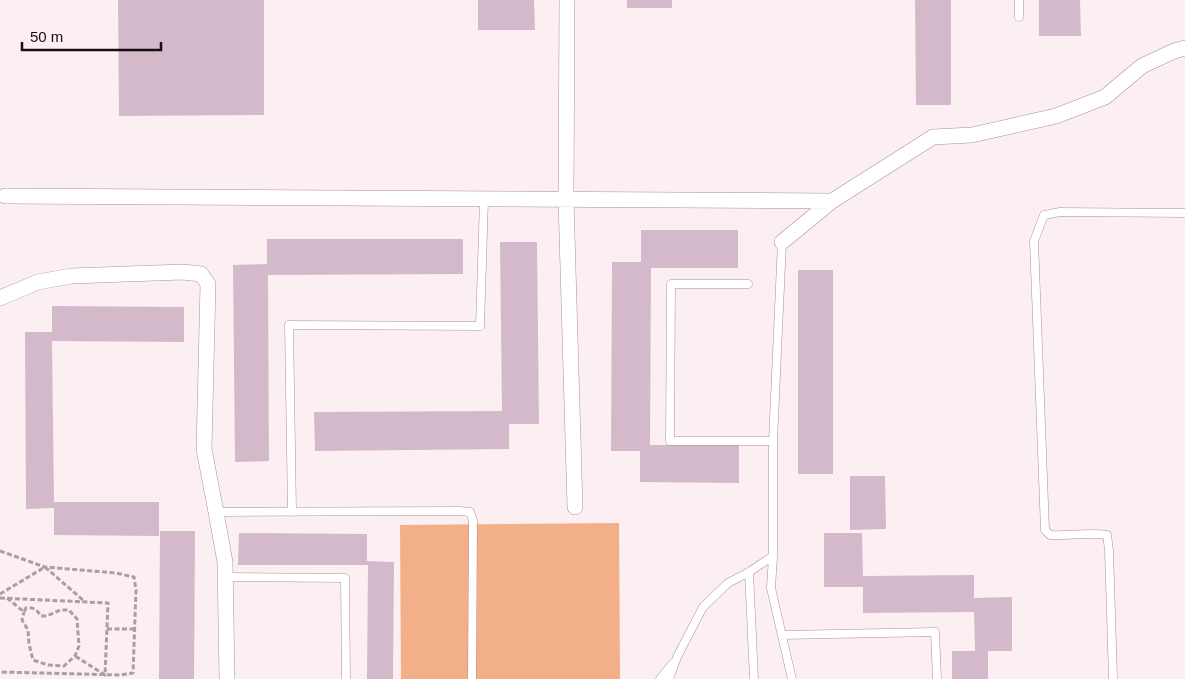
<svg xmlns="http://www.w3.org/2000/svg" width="1185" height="679" viewBox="0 0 1185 679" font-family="Helvetica,sans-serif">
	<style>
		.green { fill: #f3b088 }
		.building { fill: #d4b9cb }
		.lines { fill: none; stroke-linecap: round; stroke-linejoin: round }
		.service-casing { stroke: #ae8f96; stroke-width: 9 }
		.minor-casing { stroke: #ae8f96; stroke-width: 16 }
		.path { stroke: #aa9ea0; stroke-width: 3; stroke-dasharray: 5 2.5; stroke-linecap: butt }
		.service { stroke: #fff; stroke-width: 8 }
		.minor { stroke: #fff; stroke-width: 15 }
	</style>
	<rect width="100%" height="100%" fill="#fceff2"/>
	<!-- green -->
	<path class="green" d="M619,523L620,679H401L400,525Z"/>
	<!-- building -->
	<path class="building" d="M118,0H264V115L119,116Z
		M478,0H534L535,30H478Z
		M627,0H672V8H627Z
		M915,0H951V105H916Z
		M1039,0H1080L1081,36H1039Z
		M641,230H738V268H651L650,445H739V483L640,482V451H611L612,262H641Z
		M267,239H463V274L268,275L269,461L235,462L233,265L267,264Z
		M500,242H537L539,424H509V449L315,451L314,412L502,411Z
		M798,270H833V474H798Z
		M52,306L184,307V342L52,341L54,502H159V536L54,535V508L26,509L25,332H52Z
		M850,476H885L886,529L850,530Z
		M160,531H195L194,679H159Z
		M239,533L367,534V561L394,562L393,679H367L368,565H238Z
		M824,533H862L863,576L974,575V598L1012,597V651H988V679H952V651H975L974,612L863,613V587H824Z"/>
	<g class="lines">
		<defs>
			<path id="service" d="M1019,0V17
				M782,242L773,441V556L771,588L792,679
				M748,284H671L670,441H773
				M216,512L460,511L470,512L473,521L472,679
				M292,512L289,325L480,326L484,200
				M749,572L754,679
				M225,577L345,578L346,679
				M782,635L935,632L937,679
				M660,679L673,663
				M669,679L677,657L703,607L728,583L749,572L773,556
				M1113,679L1109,550L1107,535C1087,532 1070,536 1050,535L1045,530L1034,241L1044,215L1060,212L1185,213"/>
			<path id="minor" d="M567,0L566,200L575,507
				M5,196L832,201
				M782,242L832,201L933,137L972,135L1056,116L1105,97L1142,66L1174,51L1185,48
				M0,298L38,282L71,276L183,272L201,274L208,284L204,449L216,512L225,562L227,679"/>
		</defs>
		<!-- service casing -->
		<use href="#service" class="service-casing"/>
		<!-- minor casing -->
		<use href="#minor" class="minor-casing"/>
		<!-- path -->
		<path class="path" d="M0,551L45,567L116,573L134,577L136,590L133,673L120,675L0,672
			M0,594L45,567L84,601
			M0,598L108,603L105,675L75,656
			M7,598L24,612L26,608C34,607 37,610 41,616H47L60,610H69L77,619L79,646L75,656L64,666L48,665L33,660L29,644L28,630L22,620L24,612
			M107,629H135"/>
		<!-- service -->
		<use href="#service" class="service"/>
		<!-- minor -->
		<use href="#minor" class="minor"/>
	</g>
	<!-- scale -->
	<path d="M22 42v8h139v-8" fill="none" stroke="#180d0f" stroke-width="2.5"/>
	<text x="30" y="42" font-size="15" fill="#180d0f" stroke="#fceff2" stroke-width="4" paint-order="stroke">50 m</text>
</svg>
